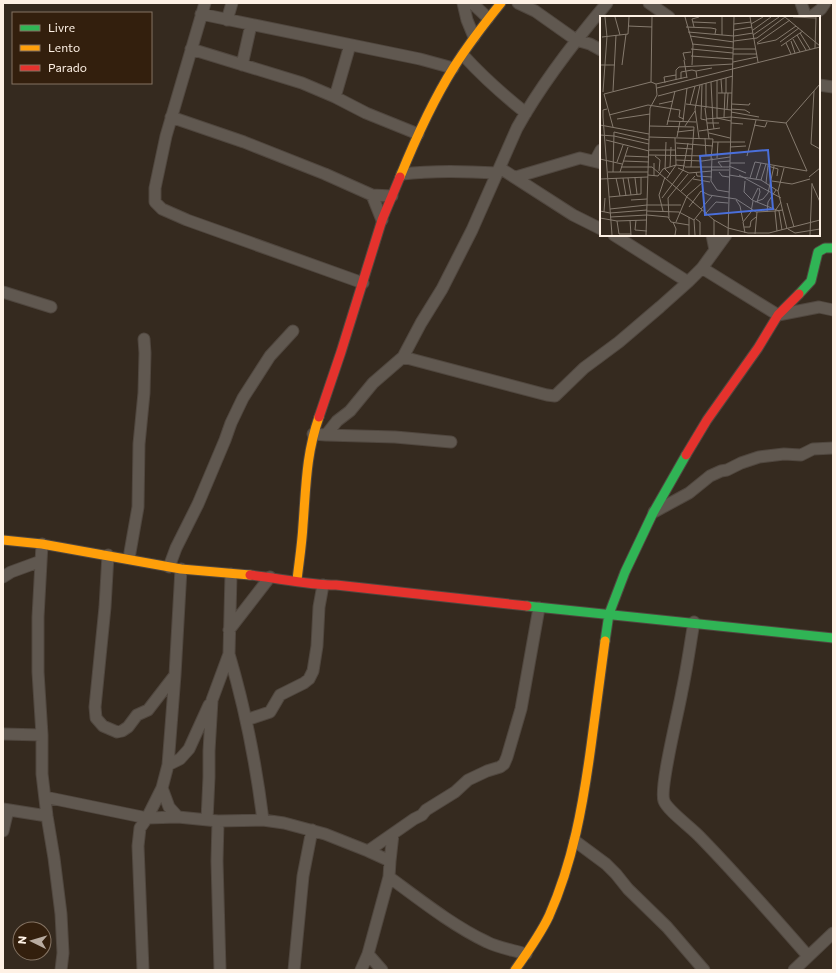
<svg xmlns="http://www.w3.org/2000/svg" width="836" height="973" viewBox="0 0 836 973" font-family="Commissioner,sans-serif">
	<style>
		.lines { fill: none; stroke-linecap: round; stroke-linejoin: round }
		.street-casing { stroke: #50473f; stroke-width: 13 }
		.fast-casing { stroke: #50473f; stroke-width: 11 }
		.slow-casing { stroke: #50473f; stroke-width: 11 }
		.jam-casing { stroke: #50473f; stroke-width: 11 }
		.street { stroke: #605850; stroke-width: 11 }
		.fast { stroke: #30b455; stroke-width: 9 }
		.slow { stroke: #ff9f0a; stroke-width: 9 }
		.jam { stroke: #e5322d; stroke-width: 9 }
		.inset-road { fill: none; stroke: #857a6e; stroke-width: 1 }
		.view { fill: #4a6fdb; fill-opacity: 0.15; stroke: #4a6fdb; stroke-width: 2 }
		.inset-edge { fill: none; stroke: #fef1e5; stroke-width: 2 }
	</style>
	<rect width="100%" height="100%" fill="#352a1f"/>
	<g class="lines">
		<defs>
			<path id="street" d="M205,3L166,136L155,188V202L162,209L187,220L363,283
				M463,3L467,20L474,37
				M472,3L488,18
				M518,3L535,11L576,40L590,44L601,50
				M649,3L669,17
				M801,3L806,17
				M201,14L420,59L453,68
				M811,17L821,9L825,3
				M227,20L232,3
				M191,49L302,83L335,97L366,113L418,134
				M463,55C483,77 502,94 526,113
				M242,65L251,25
				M819,85L833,87
				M335,97L350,45
				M171,117L244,142L325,174L372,195L392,196
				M595,161L601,150
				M500,168L573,215L601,229
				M402,174C434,170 465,171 497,173
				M516,177L580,158L601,163
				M372,195L382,220
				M614,235L688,282
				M712,235L715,250
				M702,268L778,315L819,307L833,310
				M3,292L51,307
				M403,357L547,395L555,396L584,368L619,342L660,307L688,282L702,268L726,235
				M313,434L326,435L337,421L350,411L373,383L403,357L421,323L442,289L472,230L517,128C542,83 574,42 607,3
				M326,435L395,437L451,442
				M654,512L689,493L710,476L721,471L727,470L741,463L759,457L784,454L801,455L813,449L833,448
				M42,544L38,617V672L42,735V774L47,816L54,858L61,914L63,953L61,970
				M108,555L105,607L95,707L96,718L103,726L117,732L122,731L128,727L137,715L148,710L175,675
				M129,558L138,507L139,444L144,393L145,353L144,339
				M169,567L176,548L198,504L225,440L231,423L243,398L270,356L293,331
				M3,577L11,572L41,561
				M694,622C690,645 687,668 682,691C679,710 659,788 664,801C668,811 692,828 700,837C738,876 773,916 808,956
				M229,630L270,577
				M229,654C245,708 256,764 263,820
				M246,720L270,712L280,695L304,683L309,679L313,671L317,646L319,607L323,585
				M3,734L42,735
				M168,765L180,759L189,749L209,705
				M162,788L169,807L178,817
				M45,797L147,818L178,817L218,821L263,820L284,823L325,834L368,851L390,861L389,877L368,954L361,970
				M3,809L47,816
				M207,820L209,777V751L212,700L229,654L231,574
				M218,821L217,861L220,970
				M3,831L8,810
				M575,841L606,864L616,874L628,889L667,927L704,970
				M368,851L414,819L422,815L426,810L455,792L468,780L487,771L500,767L504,764L507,757L521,709L539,608
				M390,861L393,834
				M389,877C419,899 453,926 487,942C499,948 513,950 526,954
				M368,954L382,970
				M143,970L138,846L140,828L147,818L162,788L168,765L175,675L181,569
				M294,970L303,876L312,830
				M794,970L833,933"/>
			<path id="fast" d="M799,294L811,281L818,252L825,248H833
				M527,606L833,638
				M605,641L609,614L625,572L653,513L686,455"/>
			<path id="slow" d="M400,177C415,140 432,102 454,67C468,45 484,24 501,3
				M3,540L42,544L181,569L250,575
				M297,580C299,562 302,544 303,525C306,487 306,454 319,417
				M515,970C527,953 540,935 549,916C573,862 583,805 591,746C596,711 600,676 605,641"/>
			<path id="jam" d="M319,417L341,352L382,220L400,177
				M686,455L707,420L758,348L778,315L799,294
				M250,575C278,578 307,585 336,585L527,606"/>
		</defs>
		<!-- street casing -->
		<use href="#street" class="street-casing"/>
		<!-- fast casing -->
		<use href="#fast" class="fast-casing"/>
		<!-- slow casing -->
		<use href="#slow" class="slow-casing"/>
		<!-- jam casing -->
		<use href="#jam" class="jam-casing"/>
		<!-- street -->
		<use href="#street" class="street"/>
		<!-- fast -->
		<use href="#fast" class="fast"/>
		<!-- slow -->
		<use href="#slow" class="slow"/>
		<!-- jam -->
		<use href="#jam" class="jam"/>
	</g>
	<!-- overview -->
	<g transform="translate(600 16)">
		<rect width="220" height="220" fill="#352a1f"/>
		<path class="inset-road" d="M5,1L7,21M15,1L20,19M85,1L93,29L92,49M150,1L158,46M185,1L220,30M193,1L216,2M93,6L116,7M134,8L151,6M151,8L163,1M28,10L52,11M86,11L111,12L116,13L115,18M94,11L92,3L99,1M134,14L152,11M153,14L171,1M88,16L134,20M200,17L210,33M122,19V1M153,19L179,1M197,19L206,34M90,20L134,26M134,20L153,17M2,21L28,18L29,1M193,23L200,36M134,25L157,22L185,1M191,25L195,37M180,26L199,12M157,27L190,4M186,27L191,38M92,28L133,32M157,28L176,24L196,10M181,30L203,15M215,32L216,1M91,33L133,37M133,33H156M133,38H157M91,40L133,43M84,44L87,62M85,44L83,37L91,36M133,46L157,41M0,49H15M22,49L26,18M96,55L112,52M81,63V56L92,54L96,55L97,62M121,63L122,77M76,64V54L79,51L133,48M117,64V102L131,105M65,67L64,61L76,59M106,67V92M56,68L87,61M102,68L101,103L106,104M57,72L220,31M13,75L16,19M214,75L211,128L220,133M3,76L7,20M118,77H132M126,77V62M58,80L133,60M59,88L73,85M86,88L131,94M132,88L149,89L150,87M90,89L95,70M105,92L109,123M7,93L3,94V101L12,219M127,93L128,77M131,93L145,94L150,97M131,96L159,101M9,99L48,89L80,94L79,101L84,103M124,101L125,77M17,103L50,98M106,103L131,101L186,107M67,105L96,106M83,105L87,72M107,107H113L111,66M131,107L143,108M186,107L220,68M0,109L49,118M67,109L75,75M154,109L165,111L167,106M49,110L94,111L91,151M85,110L95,95M13,111L4,78L51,66M114,113L113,107H119M99,115L120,112M77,116L94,114M109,117L130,122M0,119L14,120L49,128M49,121L113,123L111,143M77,121L80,105M99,122L95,93L100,69M105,122L106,139M6,124L49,135M66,126L65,153L70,158M113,126H145M76,127L113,130M130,131L146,130M77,132L93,133M49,134H76M49,139L111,140M25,140L49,141M55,140L60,144L59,155M147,140L156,104M117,142L118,126M0,143L22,148M76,144L102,145L130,141M23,145L49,146M17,146L23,129M130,147H145M129,150L146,157M168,150L178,153L177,160M21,151H52L114,204L128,212L148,217H169M70,151L71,131M85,151H129M122,151L118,146L130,145M78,152L89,157L112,155M112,154H129M8,156H48M13,156L14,116L49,124M20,156L28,131M96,156L97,160L112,161M119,156L122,160L129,161M48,159L58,160L63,153L76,149L85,150M129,159L161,164L178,175L187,213M139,159L181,182M54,160V147M209,161L220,152M16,162L20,180M23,162L26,180M28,162L31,179M35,162L37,178M67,162L76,149L75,122M150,162L155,146L207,155L186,107M0,163L48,161M93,163L110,166M156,163L161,147M161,164L166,148M111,165L112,142M111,165L117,174L129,176M145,165L144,176L152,184L179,195L182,214M172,165L192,168L210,163M166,167L168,149M212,168L220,186M81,175L95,160M178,175L184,152M9,181L41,178V161M62,182L83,154L88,127M31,184L47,183M136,184L140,190L143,205M152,184L158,172M155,186L163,183L168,177L174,150M157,186L160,176L159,172M187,187L194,211M89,191L101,175L109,179L136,183L156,196L175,195L181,186M10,193L47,189H81M101,193L112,180M0,195L10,197L47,194M47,195L79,196M63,195L59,179L65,161M4,196L5,182M79,196L94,204M167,196L168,186L176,174M106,197L116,186L128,187M10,201L47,199L68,201L71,206L89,209M89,201V219M0,202L17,205L47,204M69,202L68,182L88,158M96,203L100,206V219M30,204L31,219M36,204L35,214L47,215M17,205L19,218H31M73,206L76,213L75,219M76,206L87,180L103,166M144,211H150L151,205L156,201M188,213L195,217L220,213M177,215L175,195L183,194M145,217L143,206L151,196L153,185M169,217L220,204M155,218L157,196M46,219L50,92L57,79L56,68L51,66L52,1M95,219L94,204L102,194M114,219V204M128,219L134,1M210,219L212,167"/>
		<path class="view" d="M168,134L173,193L105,199L100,140Z"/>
		<rect width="220" height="220" class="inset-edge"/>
	</g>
	<!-- border -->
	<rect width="836" height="973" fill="none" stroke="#fef1e5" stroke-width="8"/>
	<!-- legend -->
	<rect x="12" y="12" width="140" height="72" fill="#331f0d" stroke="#847363"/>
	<rect x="20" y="25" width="20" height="6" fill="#30b455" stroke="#847363"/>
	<text x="48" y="32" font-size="12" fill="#fef1e5">Livre</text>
	<rect x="20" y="45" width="20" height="6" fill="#ff9f0a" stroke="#847363"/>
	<text x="48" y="52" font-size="12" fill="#fef1e5">Lento</text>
	<rect x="20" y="65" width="20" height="6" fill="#e5322d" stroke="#847363"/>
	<text x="48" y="72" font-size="12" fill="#fef1e5">Parado</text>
	<!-- north arrow -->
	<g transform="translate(32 941) rotate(275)"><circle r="19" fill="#331f0d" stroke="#847363"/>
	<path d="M0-3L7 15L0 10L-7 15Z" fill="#b8aba0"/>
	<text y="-6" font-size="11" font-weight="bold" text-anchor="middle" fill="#fef1e5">N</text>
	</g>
</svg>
